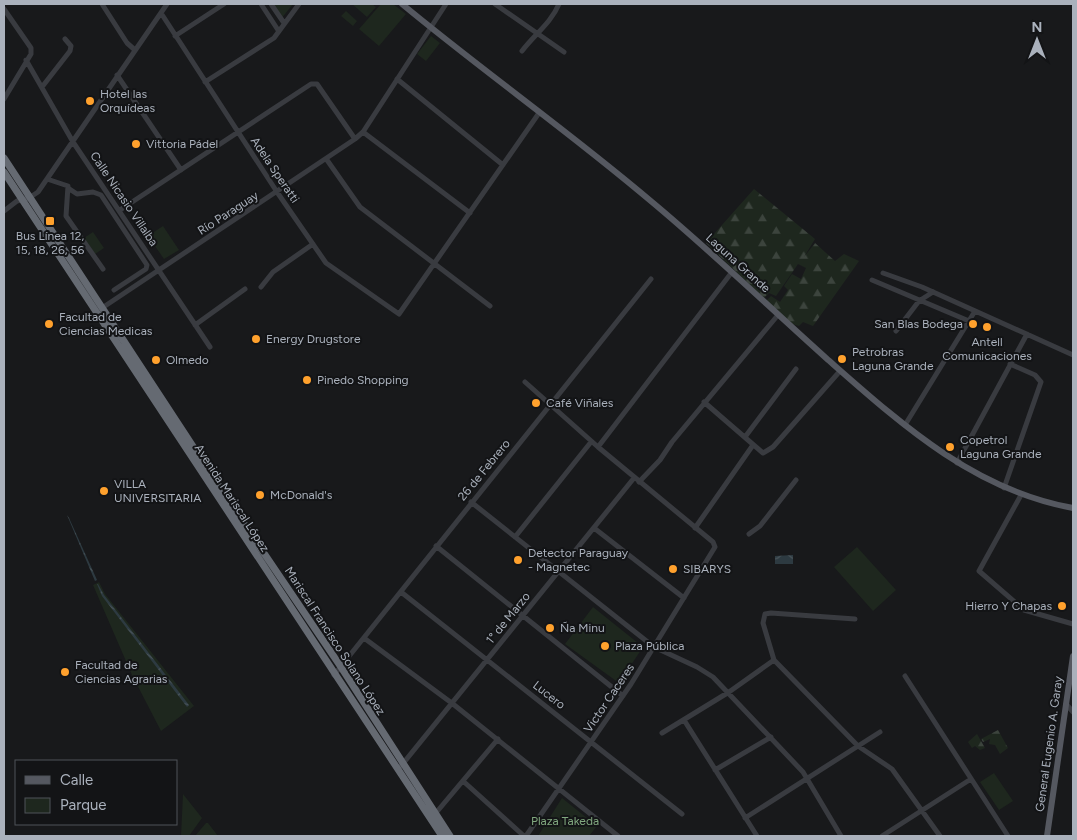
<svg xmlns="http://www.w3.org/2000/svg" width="1077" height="840" viewBox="0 0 1077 840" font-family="Figtree,sans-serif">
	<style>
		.green { fill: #1e271e }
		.forest { fill: url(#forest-firs) }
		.water { fill: url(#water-waves) }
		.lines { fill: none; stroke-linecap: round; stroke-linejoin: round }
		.minor { stroke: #393b40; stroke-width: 5 }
		.major { stroke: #555860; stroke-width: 6 }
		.highway { stroke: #656a72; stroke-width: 7 }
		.poi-dot { fill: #ffa12d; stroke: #131416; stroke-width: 2 }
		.labels { text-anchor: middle; stroke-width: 4; stroke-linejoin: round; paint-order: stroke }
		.poi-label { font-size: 12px; fill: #aab1bc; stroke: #131416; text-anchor: start }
		.street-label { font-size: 12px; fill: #aab1bc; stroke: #131416 }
		.park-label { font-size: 12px; fill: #81a87f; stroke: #131416 }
	</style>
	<defs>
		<pattern id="forest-firs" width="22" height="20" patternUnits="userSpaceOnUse" patternTransform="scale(1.25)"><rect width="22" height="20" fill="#1e271e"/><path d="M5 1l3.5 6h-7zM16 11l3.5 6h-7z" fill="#3c443d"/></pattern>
		<pattern id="water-waves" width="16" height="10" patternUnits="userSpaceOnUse" patternTransform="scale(1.25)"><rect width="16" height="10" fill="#2d3a41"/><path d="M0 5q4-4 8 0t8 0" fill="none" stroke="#49545a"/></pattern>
	</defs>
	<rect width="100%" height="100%" fill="#18191b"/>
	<!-- green -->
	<path class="green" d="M268,4H293L281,19Z
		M352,4H372L376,7L367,17Z
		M381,4H393L406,14L379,46L359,29Z
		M346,11L357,21L353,26L341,16Z
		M431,36L440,43L426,61L417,54Z
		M163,226L179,250L164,259L148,236Z
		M93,232L104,248L95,254L84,238Z
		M857,547L896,590L873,611L834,567Z
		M99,582L105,594L194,706L161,731L132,675L93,585Z
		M593,607L643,647L619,683L565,644Z
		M994,773L1013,801L999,810L980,782Z
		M183,794L202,818L189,836H181Z
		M562,798L597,826L589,836H538Z
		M206,823H208L218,836H195Z"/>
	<!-- forest -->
	<path class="forest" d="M754,189L815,239L804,257L815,243L835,261L844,254L859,261L813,326L803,322L799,326L792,324L766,301L771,296L780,302L788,290L784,286L792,274L801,279L806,268L798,264L776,296L769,293L764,298L706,243Z
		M998,730L1008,748L1000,754L995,745L989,744L990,739L983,742L981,739Z
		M977,734L985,748L980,750L975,746L972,748L968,742Z"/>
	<!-- water -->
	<path class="water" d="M67,515L69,518L97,580L95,581Z
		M793,555V564H775V556Z
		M97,584H98L104,595L189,705L187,707L102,596Z"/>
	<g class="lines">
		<!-- minor -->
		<path class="minor" d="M102,4L127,43L135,50
			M261,4L278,30
			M271,4L284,23
			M495,4L564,52
			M4,9L31,48V54L4,99
			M161,13L277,192L326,263L399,314L539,113
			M175,36L224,4
			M522,51C534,35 551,23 559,4
			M26,60L73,142L210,347
			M117,75L181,170
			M397,79L503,165
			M205,82L274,38L299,4
			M42,87L70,51L71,46L65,39
			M363,132L470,213
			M327,160L360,207L490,306
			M47,179L68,186L66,216L103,269
			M68,188L77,194L93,192L101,195L147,265L146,269L114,290
			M120,210L311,84H317L355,139
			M4,211L17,201L29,198L38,192L167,4
			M883,273L922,287L1073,355
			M872,280L969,321
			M261,287L273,272L313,244
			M102,308L355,139L363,132L446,4
			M195,325L245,289
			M896,331L919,301L933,292
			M525,382L598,447L713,542L715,547L631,684L526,836
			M704,402L763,453L773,447L840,371
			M905,425L975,311
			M745,437L796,369
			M598,447L732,272
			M957,463L1027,334
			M639,482L660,460L672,442L778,315
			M1004,488L1041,382L1035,375L1010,364
			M1021,495L979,571L1024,610L1073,624
			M471,502L654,647L697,667L713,677L803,772L841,836
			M594,528L684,598
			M695,528L753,445
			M749,534L760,526L796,480
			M515,537L591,442
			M436,546L623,696
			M401,592L682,814
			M855,619L771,613L765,614L763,623L774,660L858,746L892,769L940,836
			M364,638L453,704L618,836
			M334,675L651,279
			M905,676L1008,836
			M1066,704L1073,712
			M684,720L757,836
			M662,733L729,692L774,660
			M401,766L634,478
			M715,770L771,737
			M463,781L524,836
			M435,814L498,739
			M745,818L880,732
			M882,836L971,779"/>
		<!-- major -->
		<path class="major" d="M402,4C484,72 571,133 652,202C712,252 768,306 826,358C900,423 973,490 1073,508
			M1047,836L1073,656"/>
		<!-- highway -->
		<path class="highway" d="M4,158L232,506L341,667L450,836
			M4,172L442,836"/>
	</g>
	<!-- markers -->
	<g class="poi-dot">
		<circle cx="90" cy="101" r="5"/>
		<circle cx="136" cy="144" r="5"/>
		<rect x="45" y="216" width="10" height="10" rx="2.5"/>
		<circle cx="49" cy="324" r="5"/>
		<circle cx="973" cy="324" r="5"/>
		<circle cx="987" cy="327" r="5"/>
		<circle cx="256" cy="339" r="5"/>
		<circle cx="842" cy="359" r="5"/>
		<circle cx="156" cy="360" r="5"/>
		<circle cx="307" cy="380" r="5"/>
		<circle cx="536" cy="403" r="5"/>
		<circle cx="950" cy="447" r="5"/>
		<circle cx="104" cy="491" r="5"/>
		<circle cx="260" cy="495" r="5"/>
		<circle cx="518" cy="560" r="5"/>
		<circle cx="673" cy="569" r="5"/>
		<circle cx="1062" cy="606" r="5"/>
		<circle cx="550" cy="628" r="5"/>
		<circle cx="605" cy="646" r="5"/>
		<circle cx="65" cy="672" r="5"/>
	</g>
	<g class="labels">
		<!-- poi labels -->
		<g class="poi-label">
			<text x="100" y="98">Hotel las<tspan x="100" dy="14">Orquídeas</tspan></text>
			<text x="146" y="148">Vittoria Pádel</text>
			<text x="50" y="240" text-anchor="middle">Bus Línea 12,<tspan x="50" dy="14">15, 18, 26, 56</tspan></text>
			<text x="59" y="321">Facultad de<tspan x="59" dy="14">Ciencias Medicas</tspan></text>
			<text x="963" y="328" text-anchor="end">San Blas Bodega</text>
			<text x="266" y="343">Energy Drugstore</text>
			<text x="987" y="346" text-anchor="middle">Antell<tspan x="987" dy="14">Comunicaciones</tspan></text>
			<text x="852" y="356">Petrobras<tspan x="852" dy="14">Laguna Grande</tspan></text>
			<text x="166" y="364">Olmedo</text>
			<text x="317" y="384">Pinedo Shopping</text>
			<text x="546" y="407">Café Viñales</text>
			<text x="960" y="444">Copetrol<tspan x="960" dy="14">Laguna Grande</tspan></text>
			<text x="114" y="488">VILLA<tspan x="114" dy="14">UNIVERSITARIA</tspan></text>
			<text x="270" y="499">McDonald's</text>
			<text x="528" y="557">Detector Paraguay<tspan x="528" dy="14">- Magnetec</tspan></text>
			<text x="683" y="573">SIBARYS</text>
			<text x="1052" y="610" text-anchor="end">Hierro Y Chapas</text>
			<text x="560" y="632">Ña Minu</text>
			<text x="615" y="650">Plaza Pública</text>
			<text x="75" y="669">Facultad de<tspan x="75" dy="14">Ciencias Agrarias</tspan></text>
		</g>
		<!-- street labels -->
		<g class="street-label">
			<text transform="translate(275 170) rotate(56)" y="4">Adela Speratti</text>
			<text transform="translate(124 199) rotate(56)" y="4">Calle Nicasio Villalba</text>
			<text transform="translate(228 213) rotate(-33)" y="4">Río Paraguay</text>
			<text transform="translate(738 263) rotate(42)" y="4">Laguna Grande</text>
			<text transform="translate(484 470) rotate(-51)" y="4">26 de Febrero</text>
			<text transform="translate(232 498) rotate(57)" y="4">Avenida Mariscal López</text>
			<text transform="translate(508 618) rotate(-51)" y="4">1° de Marzo</text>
			<text transform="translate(335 641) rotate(57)" y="4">Mariscal Francisco Solano López</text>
			<text transform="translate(549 695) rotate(38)" y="4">Lucero</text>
			<text transform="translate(609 698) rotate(-56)" y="4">Victor Caceres</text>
			<text transform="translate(1049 744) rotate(-82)" y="4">General Eugenio A. Garay</text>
		</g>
		<!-- park labels -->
		<g class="park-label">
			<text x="565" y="825">Plaza Takeda</text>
		</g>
	</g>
	<!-- border -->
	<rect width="1077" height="840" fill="none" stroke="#aab1bc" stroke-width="10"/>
	<!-- legend -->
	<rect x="15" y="760" width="162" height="65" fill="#131416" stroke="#4f5358"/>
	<rect x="25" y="776" width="25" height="8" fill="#555860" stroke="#4f5358"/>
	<text x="60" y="785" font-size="15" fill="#aab1bc">Calle</text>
	<rect x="25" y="798" width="25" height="15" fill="#1e271e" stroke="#4f5358"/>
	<text x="60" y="810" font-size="15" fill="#aab1bc">Parque</text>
	<!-- north arrow -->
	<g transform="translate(1037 40)" stroke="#131416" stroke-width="4" paint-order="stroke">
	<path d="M0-4L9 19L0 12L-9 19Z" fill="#aab1bc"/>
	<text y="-8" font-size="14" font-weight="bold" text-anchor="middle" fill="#aab1bc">N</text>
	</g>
</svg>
